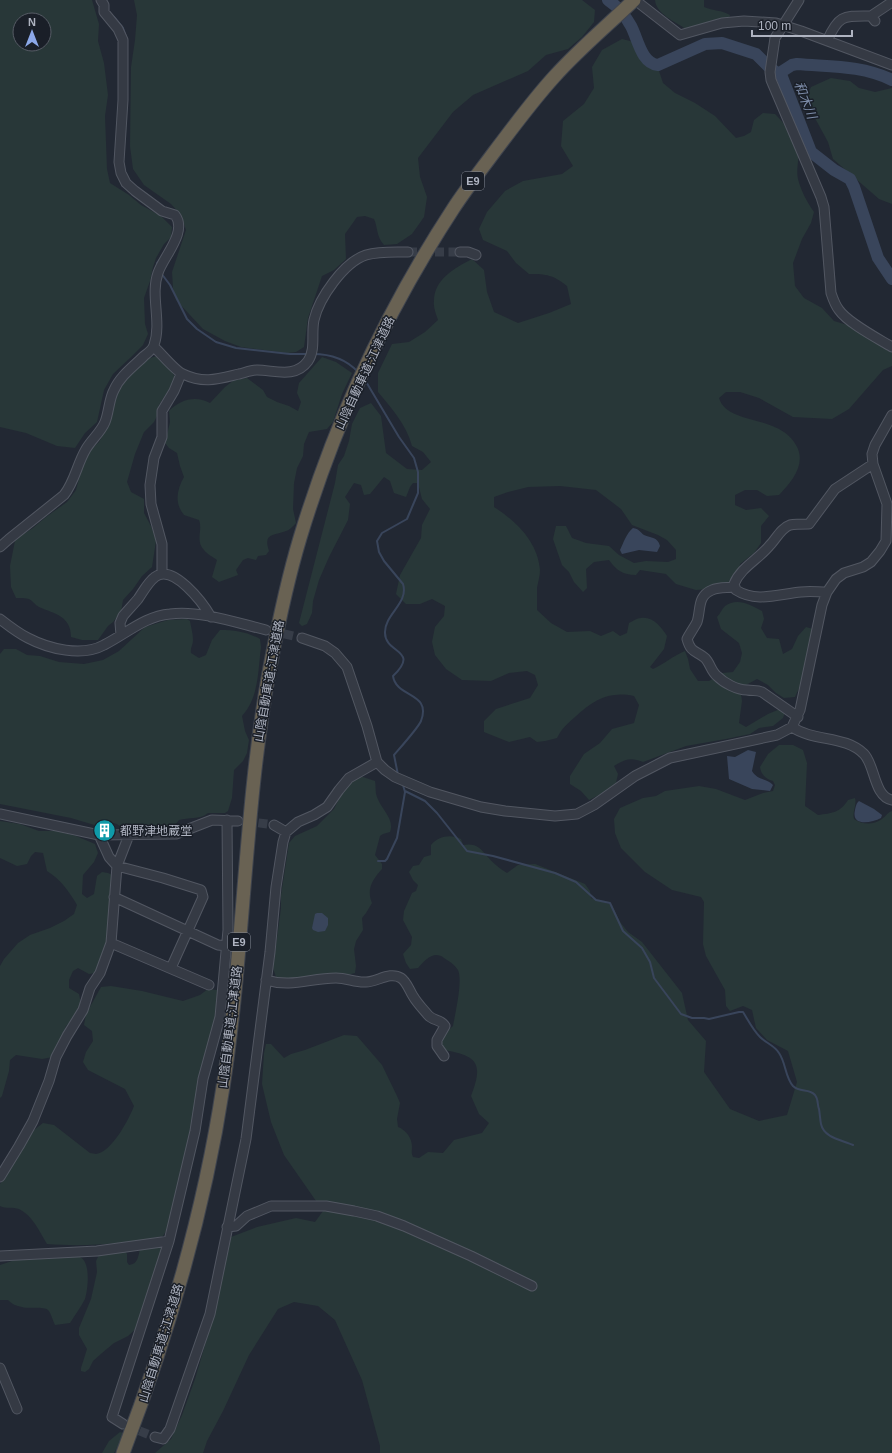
<svg xmlns="http://www.w3.org/2000/svg" width="892" height="1453" viewBox="0 0 892 1453" font-family="Arial,'Noto Sans JP',sans-serif">
	<style>
		.green { fill: #283738; fill-rule: evenodd }
		.water { fill: #39455b }
		.lines { fill: none; stroke-linecap: round; stroke-linejoin: round }
		.stream { stroke: #39455b; stroke-width: 2 }
		.river { stroke: #39455b; stroke-width: 12 }
		.minor-tunnel { stroke: #373d48; stroke-width: 9; stroke-dasharray: 9 4.5; stroke-linecap: butt }
		.minor-casing { stroke: #525762; stroke-width: 11 }
		.highway-casing { stroke: #3f444e; stroke-width: 15 }
		.minor { stroke: #353a44; stroke-width: 9 }
		.highway { stroke: #696253; stroke-width: 13 }
		.labels { text-anchor: middle; stroke-width: 3; stroke-linejoin: round; paint-order: stroke }
		.shield { fill: #1a1f28; stroke: #828793; stroke-width: 1 }
		.shield-label { font-size: 11px; font-weight: bold; fill: #afb4c1 }
		.street-label { font-size: 12px; fill: #afb4c1; stroke: #1a1f28 }
		.poi-label { font-size: 12px; fill: #afb4c1; stroke: #1a1f28; text-anchor: start }
		.water-label { font-size: 13px; font-style: italic; fill: #7b8aa6; stroke: #1a1f28 }
	</style>
	<rect width="100%" height="100%" fill="#222833"/>
	<!-- green -->
	<path class="green" d="M0,0H92L99,24L98,41L104,63L108,95L105,116L107,169L110,183L129,195L141,205L161,216L172,227L171,237L164,244L156,258L153,267L150,281L144,298L145,324L148,334L143,345L130,358L113,374L104,390L97,422L85,433L75,448L57,446L26,433L0,427ZM20,20H44V44H20Z
		M134,0H582L595,10L594,22L582,37L568,49L546,55L528,71L473,95L453,112L418,158L420,177L427,197L424,217L412,234L397,244L384,245C376,236 378,228 374,219L365,216L357,217L345,234L346,259L334,270L322,276L308,318L304,347L296,352L288,353L241,347L225,341L203,329L176,300L173,288L172,272L186,230L181,215L171,204L144,185L133,169L130,146L131,67L135,40L137,15Z
		M655,0H704V7C713,11 722,10 730,15L729,18C717,18 699,25 686,29C676,22 656,14 655,0Z
		M622,39L634,42L641,60L659,71L663,83L675,93L695,103L715,116L736,138L744,136L751,132L754,120L763,113L775,114C785,124 797,139 798,154C799,162 796,170 798,179C801,191 807,202 814,212L811,223L802,239L793,263L795,286L804,298L822,308L834,321L851,326L878,344L892,352V366L883,370L849,409L832,419L793,417L759,398L740,392H726L719,398C728,427 783,413 798,449C805,467 790,483 779,495L767,496L757,490H745L735,495V505L746,510L761,508L769,516L761,526V543L754,553L740,564L739,570L727,584L709,589L696,590L676,584L666,574L640,570L636,575C623,575 616,570 609,560L594,562L586,569L587,588L583,592L574,582L569,572L562,565L553,539L556,526H566L572,538L586,543L609,546L619,555L634,563L646,561L668,562L676,559V550L667,540L658,535L632,525L621,509L596,490L560,486L528,487L508,492L494,497V507C516,521 538,542 540,570C540,576 538,582 537,588C537,595 537,603 537,610L551,623L567,632L590,631L601,636L613,631L620,636L627,633L629,623C633,621 637,618 641,618C653,616 662,628 667,636L664,649L650,667L653,669C664,664 673,656 685,651L688,659L690,669L698,681H709L722,673L733,672L740,662L742,653L739,643L721,629L717,617C720,614 722,609 725,606C737,597 751,605 762,611L764,619L761,628L767,638L779,639L783,654L792,649L798,636L806,627L813,629L800,686L795,697L784,698L776,693L768,685L757,679L744,686L741,694L742,701L739,723L746,727L768,714L780,709L785,712L783,718L773,726L759,728L750,734L726,739L686,746L643,762C631,757 625,759 614,766L618,774L616,783L601,794L589,800L581,791L570,784V776L584,754L600,743L612,729L634,723L639,705L634,696C608,691 594,700 575,717C568,723 562,728 557,738L545,741L537,742L530,737L509,742L484,732V721L496,709L530,698L538,685L535,675L527,671L509,673L491,681L462,680L446,669L435,655L432,642L435,627L444,616L445,606L432,599L420,604H406L396,594L400,575L421,538L422,525L430,509L422,499L418,483H413L410,487L406,497L394,493L390,481L384,477L370,494L364,495L361,485L354,483L345,497L350,504L348,520L329,557L319,580L313,601L312,613L307,624L302,626L299,623L335,483L338,465L344,456L349,441L352,424L360,408L371,403L381,416L386,453L407,469L422,470L431,462L423,452L412,446C406,424 392,409 378,392V373L392,344L409,342L425,332L438,320C436,314 433,307 434,301C434,279 455,268 472,259L484,270L487,292L494,312L518,323L549,313L571,304L567,286C553,275 547,274 529,274L516,263L507,251L483,240L479,229L487,212L505,191L523,181L562,174L573,166L561,146L563,121L584,104L594,88L592,67L602,50Z
		M831,78L850,81L859,88L875,92L892,88V204L879,199L833,159L828,142L810,109L807,96L811,87Z
		M157,356L169,367L175,377L173,383L159,405L158,414L154,422L144,432L135,454L127,482L131,492L144,499V513L152,528L156,541L152,567L142,576L133,589L123,600L121,612L113,622L108,626L98,640H82L71,637C71,616 55,614 39,607C35,605 33,601 29,599C26,598 20,598 16,598L11,587L10,566L15,541L17,538L33,528L46,517L67,502L76,490L84,460L90,450L99,442L109,423L112,416L115,397L122,383L143,360Z
		M322,357L336,362L352,373L342,394L333,422L327,429L309,432L304,444L303,456L297,468L294,483L293,509L296,523C293,526 290,530 286,531C273,536 263,533 269,551L266,555L258,556L256,560L248,558L243,560L236,570L238,575L219,582L212,577L217,560C213,557 207,554 204,550C195,541 203,530 199,520L184,515C174,503 177,489 184,477L180,466L177,453L169,448L165,443L170,422L169,411C180,400 195,395 210,403L225,387L234,380L247,378L263,390L267,397L277,402L289,406L298,411L301,402L297,393L299,383Z
		M187,619L190,621C191,627 193,634 193,640C193,645 190,648 191,653L199,658L206,655L212,640L220,630C235,630 247,632 260,639L261,647C258,670 259,698 242,716L245,731L249,740L247,753L243,761L234,770L232,798L228,811L225,813H208C200,820 188,817 179,820L174,826L138,829H123C115,821 111,821 101,827L71,818L0,804V654L4,649H16L27,655L40,656L59,662L84,664L103,660L119,651L145,627L168,620Z
		M779,745H793L803,750L807,763L805,806L818,815C832,813 840,813 848,800L855,798C857,805 852,812 854,819C863,825 873,825 882,819C886,816 888,812 892,811V1453H380V1446L362,1380L335,1320L318,1306L294,1302L278,1309L249,1355L223,1411L207,1441L203,1453H155L171,1439L182,1415L195,1379L213,1318L231,1237L257,1227L296,1218L315,1222L323,1211L284,1155L271,1122L262,1084L264,1053L266,1044H271L284,1058L291,1054L305,1050L344,1035L357,1036L382,1065L397,1096L400,1103L397,1119L398,1127C406,1130 412,1138 412,1147C412,1151 411,1153 413,1157L419,1158L428,1152L443,1153L454,1140L482,1133L489,1123L479,1114L471,1096C483,1064 479,1056 444,1050L441,1046L443,1035L453,1026C455,1014 463,981 458,970C455,965 449,961 444,958C434,950 425,960 418,968L410,969L406,963L403,954L411,945L412,937L403,920L404,911L412,893L416,891L418,885L413,880L409,872L413,866L419,865L424,857L431,855V845C438,836 451,834 461,839L463,845C476,843 479,847 487,856C492,862 500,869 507,873L518,865L535,864L585,884L590,891L591,898L612,905L620,922L628,932L642,942L682,993L688,1020L706,1041L704,1072L730,1109L759,1121L787,1115L797,1082L788,1051L767,1040L756,1028L752,1010L743,1006L730,1011L726,1006L725,990L706,956L703,944L704,902L701,897L672,890L645,872L621,848L615,833L614,819L620,808L643,798L656,796L665,791L699,786L716,789L745,800L763,793L773,791L775,785L773,781C765,779 761,774 760,767L768,754Z
		M360,776L375,781C376,786 375,792 377,797C381,809 395,819 390,832L383,834L380,836L375,855L382,864V869C373,879 366,889 372,903L366,913L362,918L363,930L356,941L354,949L356,966L355,973L347,975L284,980L276,977L273,968L281,908V895L289,843L295,836L317,826L334,809L345,787L350,782Z
		M0,821L20,824L39,831H57L76,836L95,844L98,853L94,862L83,875L82,894L87,898L94,894L97,876L102,872L108,873L112,875L107,944L95,973L89,974L78,968L73,971L69,980V988L79,994L81,1004L78,1014L66,1026L60,1044L53,1057L42,1059L16,1055L10,1060L9,1071L2,1096L0,1098V966L4,959L18,943L30,935L50,928L64,921L74,914L77,905C69,891 60,879 47,871L43,853L35,852L31,856L27,864L17,866L0,858Z
		M111,986L142,991L183,1001L200,995L208,989L217,990L219,998L216,1016L198,1079L194,1113L170,1225L163,1236C127,1244 84,1247 47,1244C39,1231 33,1216 19,1209C13,1207 6,1209 0,1206V1184L34,1130L43,1123L54,1125L90,1153C92,1153 94,1154 96,1154C112,1152 129,1119 134,1106L125,1089L88,1070L83,1062L86,1052L93,1041L92,1031L84,1025L86,1014L101,987Z
		M155,1245L160,1247L163,1251L139,1326L128,1336L114,1343L102,1353L93,1361L89,1369L85,1372L81,1371V1368L87,1349L79,1335V1328L91,1299L97,1272L96,1261L99,1255L125,1251L127,1254V1262L129,1265C138,1264 138,1257 140,1249Z
		M52,1256C59,1257 75,1255 80,1257C91,1262 88,1289 85,1299C81,1307 75,1315 70,1323L55,1325C53,1321 51,1313 48,1310C44,1306 28,1309 22,1307C16,1306 12,1304 8,1300H0V1265L15,1260Z
		M120,1432L123,1433L122,1439L114,1453H102L109,1441Z"/>
	<!-- water -->
	<path class="water" d="M633,528C639,529 640,532 644,535C651,538 658,537 660,546L657,552L639,550L622,554L620,550C624,542 626,534 633,528Z
		M748,750L756,752L752,771C758,781 767,778 773,785L770,791L752,789L729,779L727,756L735,757Z
		M859,801L874,809L882,815L881,818C871,823 851,827 855,810C856,806 856,804 859,801Z
		M317,913H322L328,918V925L325,931L318,932L313,930L312,928L315,914Z"/>
	<g class="lines">
		<!-- stream -->
		<path class="stream" d="M114,17L123,28L126,37
			M157,266V263L161,258
			M161,273L170,285L187,319L197,329L216,342L236,348L290,354H309
			M313,354C330,354 346,359 358,372
			M365,380L399,437L414,458L418,472V493L407,519L382,533L377,541L379,552L384,561L403,584C409,603 385,614 385,632C384,654 421,649 393,676C396,698 432,692 421,721C418,728 400,748 394,755L398,775
			M405,791L425,801L437,813L467,851L493,856L555,873L576,882L596,900L610,903L623,931L642,948L650,962L654,978L681,1014L692,1018H704L709,1019L739,1012H743C748,1020 753,1030 760,1037C766,1043 775,1046 779,1053C786,1063 785,1077 793,1086C800,1093 809,1088 815,1095C819,1100 817,1105 819,1109C820,1115 820,1119 821,1124C824,1138 842,1140 853,1145
			M378,861H385L387,859L397,838L405,792L403,785"/>
		<!-- river -->
		<path class="river" d="M608,0C617,6 626,17 631,26C638,39 641,63 658,65L705,44L722,43L756,54L768,66L782,77L811,152L834,170L850,179L854,187L878,258L892,279
			M778,74L792,65L797,64C830,67 861,65 892,80"/>
		<!-- minor-tunnel -->
		<path class="minor-tunnel" d="M408,252H460
			M271,631L302,638
			M245,821L274,825
			M127,1426L155,1437"/>
		<defs>
			<path id="minor" d="M635,0L680,35L722,23L744,21L776,23L801,31L892,65
				M799,0L775,38L770,72L771,80L821,197L824,207L831,293C833,299 835,305 839,310C848,323 877,338 892,347
				M871,16L892,2
				M827,41C839,14 844,16 871,16L875,21
				M460,252H468L476,255
				M154,347C161,353 175,371 183,374C204,384 218,379 239,374C244,373 251,370 257,370C274,370 295,379 308,361C316,349 311,334 314,320C319,298 344,262 366,255C380,251 394,252 408,252
				M0,547L9,539L64,495C75,481 77,464 86,449C92,439 101,432 105,422C109,412 109,399 114,390C120,376 134,366 144,356C148,353 153,349 154,345C162,322 150,295 158,273C163,257 188,232 175,215L162,211L135,191L126,183L121,173L119,162L123,100V40L118,29L104,12V5L101,0
				M162,574V544L151,504L150,485L154,458L162,437V411L174,391L181,374
				M734,587C727,588 719,587 712,590C697,596 701,610 697,622C694,628 690,633 687,639C691,653 695,650 705,658C710,663 711,671 717,676C724,683 737,690 747,690C753,691 757,690 762,692L798,717
				M827,592C818,592 810,591 801,592C779,594 756,603 736,590L734,584C741,567 759,559 770,545C776,539 781,528 790,525C795,524 803,524 809,524L835,489L873,464
				M0,619C9,626 18,633 28,638C49,649 82,657 104,645C126,634 145,616 170,614C200,610 237,623 266,630
				M121,635L120,623L123,616C128,610 133,605 138,599C143,592 148,582 155,577C173,563 203,603 211,617
				M302,638L325,646L335,653L347,667L367,726L377,762L385,770L395,777L430,792L481,807L505,811L555,816L577,814L594,805L635,776L670,758L777,735L792,727L800,710L822,605L827,592L836,579L844,573L863,567L871,562L880,551L886,541L887,504L873,464L872,454L875,445L892,415
				M792,727C814,742 845,735 864,754C875,765 874,797 892,800
				M0,814L99,835L176,834L212,820L238,821
				M274,825L286,832L298,822L314,815L327,807L339,790L349,778L377,762
				M129,835L117,866L163,878L201,890L203,897L171,968
				M114,897L218,945L227,946
				M111,943L209,985
				M266,980C292,988 310,978 336,978C347,978 356,983 366,982C377,982 390,971 401,978C407,982 409,990 413,996C417,1003 423,1009 428,1015C433,1021 441,1019 445,1026L437,1040V1046L444,1056
				M0,1177L19,1146L33,1121L49,1081L56,1057L67,1036L83,1010L90,988L100,973L111,943L117,866L109,857L99,835
				M227,1227L236,1226L247,1216L271,1206H326L354,1211L377,1216L404,1226L471,1256L532,1286
				M0,1256L97,1251L169,1241
				M0,1368L17,1409
				M123,1424L112,1417L169,1241L195,1131L203,1079L220,1017L228,930L227,820
				M155,1437L163,1439L170,1429L210,1314L246,1139L270,952L276,887L283,842L286,832"/>
			<path id="highway" d="M123,1453C168,1335 204,1212 223,1087C245,946 244,802 271,662C279,620 288,578 300,538C335,422 387,310 453,209C466,189 481,170 495,151C514,126 533,100 554,77C579,49 608,25 634,0"/>
		</defs>
		<!-- minor casing -->
		<use href="#minor" class="minor-casing"/>
		<!-- highway casing -->
		<use href="#highway" class="highway-casing"/>
		<!-- minor -->
		<use href="#minor" class="minor"/>
		<!-- highway -->
		<use href="#highway" class="highway"/>
	</g>
	<!-- icons -->
	<defs>
		<symbol id="building-disc" viewBox="-11 -11 22 22"><circle r="9.5" fill="#0f9aa8" stroke="#1a1f28"/><path d="M-4-6H4V6H1V3H-1V6H-4ZM-2.5-4.3h1.7v1.8h-1.7ZM.8-4.3h1.7v1.8H.8ZM-2.5-1h1.7V.8h-1.7ZM.8-1h1.7V.8H.8Z" fill="#fff"/></symbol>
	</defs>
	<g fill-rule="evenodd">
		<use href="#building-disc" x="92" y="818" width="25" height="25"/>
	</g>
	<g class="labels">
		<!-- shield labels -->
		<g class="shield">
			<rect x="462" y="172" width="22" height="18" rx="3"/>
			<rect x="228" y="933" width="22" height="18" rx="3"/>
		</g>
		<g class="shield-label">
			<text x="473" y="185">E9</text>
			<text x="239" y="946">E9</text>
		</g>
		<!-- street labels -->
		<g class="street-label">
			<text transform="translate(365 373) rotate(-65)" y="4">山陰自動車道;江津道路</text>
			<text transform="translate(269 681) rotate(-80)" y="4">山陰自動車道;江津道路</text>
			<text transform="translate(230 1027) rotate(-83)" y="4">山陰自動車道;江津道路</text>
			<text transform="translate(161 1343) rotate(-73)" y="4">山陰自動車道;江津道路</text>
		</g>
		<!-- poi labels -->
		<g class="poi-label">
			<text x="120" y="835">都野津地蔵堂</text>
		</g>
		<!-- water labels -->
		<g class="water-label">
			<text transform="translate(806 100) rotate(69)" y="5">和木川</text>
		</g>
	</g>
	<!-- north arrow -->
	<g transform="translate(32 32)"><circle r="19" fill="#1a1f28" stroke="#565b65"/>
	<path d="M0-3L7 15L0 10L-7 15Z" fill="#8ca8e9"/>
	<text y="-6" font-size="11" font-weight="bold" text-anchor="middle" fill="#afb4c1">N</text>
	</g>
	<!-- scale -->
	<path d="M752 30v6h100v-6" fill="none" stroke="#afb4c1" stroke-width="2"/>
	<text x="758" y="30" font-size="12" fill="#afb4c1" stroke="#1a1f28" stroke-width="3" paint-order="stroke">100 m</text>
</svg>
